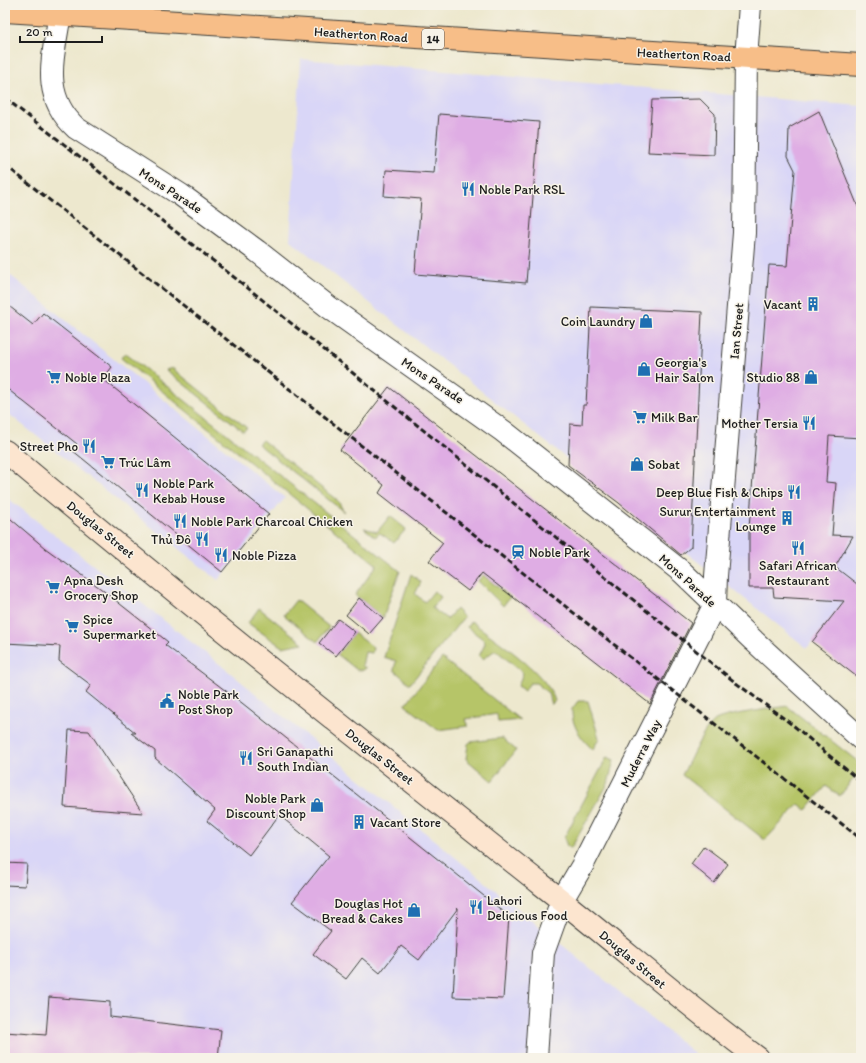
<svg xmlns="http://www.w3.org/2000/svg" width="866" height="1063" viewBox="0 0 866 1063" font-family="Itim,sans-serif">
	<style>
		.built { fill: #d9d6f7 }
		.green { fill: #b6c567; stroke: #697042 }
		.building { fill: #dfade4 }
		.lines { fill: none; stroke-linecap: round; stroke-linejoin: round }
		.minor-casing { stroke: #3b3b37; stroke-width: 24 }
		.secondary-casing { stroke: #3b3b37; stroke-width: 24 }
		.primary-casing { stroke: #3b3b37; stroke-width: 24 }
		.minor { stroke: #fff; stroke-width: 22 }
		.secondary { stroke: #fce5cf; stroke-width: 22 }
		.primary { stroke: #f7be88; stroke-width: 22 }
		.rail { stroke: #1c1c1c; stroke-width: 3; stroke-dasharray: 6 3; stroke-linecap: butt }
		.labels { text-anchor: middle; stroke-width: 3; stroke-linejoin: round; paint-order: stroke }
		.shield { fill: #f7f3e8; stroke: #5e5c59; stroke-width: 1 }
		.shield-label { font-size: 12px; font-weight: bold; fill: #1c1c1c }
		.street-label { font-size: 13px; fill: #1c1c1c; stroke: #f7f3e8 }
		.poi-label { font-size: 13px; fill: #1c1c1c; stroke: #f7f3e8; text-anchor: start }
	</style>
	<rect width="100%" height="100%" fill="#f7f3e8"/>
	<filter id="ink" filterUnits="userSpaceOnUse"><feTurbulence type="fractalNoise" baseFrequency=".025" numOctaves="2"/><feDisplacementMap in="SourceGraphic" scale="8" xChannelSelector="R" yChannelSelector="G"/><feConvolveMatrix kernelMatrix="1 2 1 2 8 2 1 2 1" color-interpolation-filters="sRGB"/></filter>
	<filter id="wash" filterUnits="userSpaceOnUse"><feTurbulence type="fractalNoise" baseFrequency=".012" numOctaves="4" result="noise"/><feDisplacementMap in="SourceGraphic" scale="16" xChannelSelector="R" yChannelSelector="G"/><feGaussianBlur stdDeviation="0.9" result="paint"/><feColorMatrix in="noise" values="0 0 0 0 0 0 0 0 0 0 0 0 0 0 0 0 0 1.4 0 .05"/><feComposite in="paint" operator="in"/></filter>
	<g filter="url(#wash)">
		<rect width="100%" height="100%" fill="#ede8ce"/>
		<!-- built -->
		<path class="built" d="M301,59L861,106V579L807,648L290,240Z
			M5,271L285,498L218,580L5,411Z
			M5,496L222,666L700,1058H5Z"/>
		<!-- green -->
		<path class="green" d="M125,353L400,571L383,618L355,595L377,565L121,358Z
			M172,368L247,428L243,431L166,370Z
			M262,440L338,501L344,512L258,444Z
			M390,516L406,529L394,543L380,533L375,537L364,528L377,532Z
			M411,574L421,582L415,594L425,602L434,591L441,597L432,608L447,619L456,609L464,617L410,684L394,670L396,661L384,657Z
			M483,575L510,597L503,606L478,581Z
			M296,600L329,627L317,642L284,615Z
			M259,608L303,643L282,647L248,623Z
			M471,621C495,640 547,672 555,701L551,705L548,693L536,683H530L524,691L518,686L523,673L497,651H494L483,659L479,656L485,644L484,640L467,627Z
			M354,633L373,647L372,653L365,652L362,666L366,668L364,670H357L337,654Z
			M442,658L520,720L498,722L497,714L466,719L468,726L438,730L405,705Z
			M578,701H588L599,738L593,750C582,739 571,726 572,709Z
			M787,706L861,764V769L840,796L826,786L806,810L799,804L765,840L682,775C691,759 701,733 714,721C723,714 773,709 787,706Z
			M502,738L516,750L492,781L466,759L468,744L470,742Z
			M607,757L614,760L608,784L571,848L567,846L564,838Z"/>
		<g id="blocks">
			<!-- building -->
			<path class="building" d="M700,99L715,114L714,155L648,152L652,100Z
				M819,111L861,214V438L829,436L826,482L836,483L832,535L853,536L835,567L857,584L861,580V680L812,642L844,601L774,597L773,588H749V529L769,265L787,266L795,170L788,156L789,128Z
				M439,114L539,122L526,283L415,274L421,199L384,196L386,170L434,173Z
				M5,303L33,325L43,313L112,367L103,379L269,514L222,572L72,450L77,444L5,387Z
				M591,307L702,312L691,547L681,555L619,503L568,465L570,424L582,425L583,405H586Z
				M389,387L691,623L650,704L482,573L468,591L429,561L443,543L379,493L384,485L340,450Z
				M5,514L45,548L100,588L168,642L165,645L242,703L509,916L503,999L453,997L458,908L419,960L401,946L380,973L362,958L346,979L313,954L331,931L292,902L329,856L279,815L249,855L207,821L215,810L155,758V751L131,733H136L86,692L91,685L59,661L60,646L5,643Z
				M359,598L383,618L369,634L346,615Z
				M338,619L355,632L336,656L319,643Z
				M69,730L89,731L143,813L64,807Z
				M704,846L728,864L714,883L691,864Z
				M5,863L27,864L25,886L5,885Z
				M49,997L110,1002V1017L221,1030L218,1058H5V1032L46,1035Z"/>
		</g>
	</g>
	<g filter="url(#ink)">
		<use href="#blocks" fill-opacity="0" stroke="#3b3b37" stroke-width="1"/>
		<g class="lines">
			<defs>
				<path id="minor" d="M61,5C56,51 37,92 76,128L181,195L257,251L330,308L503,431L682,572L754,641L861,739
					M536,1058L543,953L562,900L582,866L715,604L716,576L744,233L746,58L750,5"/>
				<path id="secondary" d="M5,451C181,599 362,742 542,885C615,942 684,1003 758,1058"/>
				<path id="primary" d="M5,11L861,65"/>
			</defs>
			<!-- minor casing -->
			<use href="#minor" class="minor-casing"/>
			<!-- secondary casing -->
			<use href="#secondary" class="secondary-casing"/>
			<!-- primary casing -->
			<use href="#primary" class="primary-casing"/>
			<!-- minor -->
			<use href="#minor" class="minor"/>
			<!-- secondary -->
			<use href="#secondary" class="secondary"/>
			<!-- primary -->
			<use href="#primary" class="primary"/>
			<!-- rail -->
			<path class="rail" d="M5,98L244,285L736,683L794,726L861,782
				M5,165L861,839"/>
		</g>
	</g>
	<!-- icons -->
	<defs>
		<symbol id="restaurant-bare" viewBox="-9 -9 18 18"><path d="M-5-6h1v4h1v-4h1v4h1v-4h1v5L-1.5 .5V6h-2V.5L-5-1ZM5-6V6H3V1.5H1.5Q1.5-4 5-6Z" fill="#1f6fb2" stroke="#f7f3e8" stroke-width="2.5" paint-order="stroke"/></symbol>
		<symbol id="building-bare" viewBox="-9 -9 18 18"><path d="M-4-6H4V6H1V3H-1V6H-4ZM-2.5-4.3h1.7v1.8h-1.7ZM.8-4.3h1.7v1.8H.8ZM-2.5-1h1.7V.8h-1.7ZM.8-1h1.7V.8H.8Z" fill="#1f6fb2" stroke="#f7f3e8" stroke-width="2.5" paint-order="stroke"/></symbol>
		<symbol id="shop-bare" viewBox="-9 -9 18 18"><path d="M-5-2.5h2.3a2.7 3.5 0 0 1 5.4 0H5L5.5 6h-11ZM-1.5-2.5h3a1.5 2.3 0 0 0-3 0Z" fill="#1f6fb2" stroke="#f7f3e8" stroke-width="2.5" paint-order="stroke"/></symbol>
		<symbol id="supermarket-bare" viewBox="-9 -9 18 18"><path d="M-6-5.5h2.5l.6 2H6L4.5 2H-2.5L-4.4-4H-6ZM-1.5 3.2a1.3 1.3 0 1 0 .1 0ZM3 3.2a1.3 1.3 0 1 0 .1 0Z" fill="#1f6fb2" stroke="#f7f3e8" stroke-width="2.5" paint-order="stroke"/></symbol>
		<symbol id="station-bare" viewBox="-9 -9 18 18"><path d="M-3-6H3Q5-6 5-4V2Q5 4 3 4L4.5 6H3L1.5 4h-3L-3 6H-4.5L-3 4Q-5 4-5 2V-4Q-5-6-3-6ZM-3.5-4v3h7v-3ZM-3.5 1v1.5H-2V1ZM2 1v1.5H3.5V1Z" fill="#1f6fb2" stroke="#f7f3e8" stroke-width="2.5" paint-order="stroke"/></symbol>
		<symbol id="civic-bare" viewBox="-9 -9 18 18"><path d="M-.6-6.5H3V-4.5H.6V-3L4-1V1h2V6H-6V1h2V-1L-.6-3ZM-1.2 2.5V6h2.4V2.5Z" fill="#1f6fb2" stroke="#f7f3e8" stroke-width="2.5" paint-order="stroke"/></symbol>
	</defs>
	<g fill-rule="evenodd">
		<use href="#restaurant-bare" x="458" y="179" width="20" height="20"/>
		<use href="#building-bare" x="803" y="294" width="20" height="20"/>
		<use href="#shop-bare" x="636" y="311" width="20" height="20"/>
		<use href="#shop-bare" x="634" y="359" width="20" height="20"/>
		<use href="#supermarket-bare" x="44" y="367" width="20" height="20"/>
		<use href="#shop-bare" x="801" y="367" width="20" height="20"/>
		<use href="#supermarket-bare" x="630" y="407" width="20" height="20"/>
		<use href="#restaurant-bare" x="799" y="413" width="20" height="20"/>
		<use href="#restaurant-bare" x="79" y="436" width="20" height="20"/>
		<use href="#supermarket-bare" x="98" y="452" width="20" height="20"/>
		<use href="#shop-bare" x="627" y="454" width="20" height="20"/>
		<use href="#restaurant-bare" x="132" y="480" width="20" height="20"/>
		<use href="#restaurant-bare" x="784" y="482" width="20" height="20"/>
		<use href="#building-bare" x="777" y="508" width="20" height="20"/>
		<use href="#restaurant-bare" x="170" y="511" width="20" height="20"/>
		<use href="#restaurant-bare" x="192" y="529" width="20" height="20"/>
		<use href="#restaurant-bare" x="788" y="538" width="20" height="20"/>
		<use href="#station-bare" x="508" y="542" width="20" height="20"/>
		<use href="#restaurant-bare" x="211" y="545" width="20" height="20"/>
		<use href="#supermarket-bare" x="43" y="577" width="20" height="20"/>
		<use href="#supermarket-bare" x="62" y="616" width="20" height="20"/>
		<use href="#civic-bare" x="157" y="691" width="20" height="20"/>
		<use href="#restaurant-bare" x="236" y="748" width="20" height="20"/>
		<use href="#shop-bare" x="307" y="795" width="20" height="20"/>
		<use href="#building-bare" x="349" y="812" width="20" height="20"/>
		<use href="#restaurant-bare" x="466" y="897" width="20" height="20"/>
		<use href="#shop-bare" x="404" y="900" width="20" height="20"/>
	</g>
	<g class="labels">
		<!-- shield labels -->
		<rect class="shield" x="422" y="29" width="22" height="20" rx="3"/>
		<g class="shield-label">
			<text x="433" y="43">14</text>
		</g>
		<!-- street labels -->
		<g class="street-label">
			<text transform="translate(361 34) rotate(4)" y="5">Heatherton Road</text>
			<text transform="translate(684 54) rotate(3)" y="5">Heatherton Road</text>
			<text transform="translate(171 190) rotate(33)" y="5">Mons Parade</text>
			<text transform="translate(736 331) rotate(-85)" y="5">Ian Street</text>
			<text transform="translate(433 380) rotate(34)" y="5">Mons Parade</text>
			<text transform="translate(101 529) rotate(39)" y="5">Douglas Street</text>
			<text transform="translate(688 580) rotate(42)" y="5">Mons Parade</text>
			<text transform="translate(640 753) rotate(-63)" y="5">Muderra Way</text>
			<text transform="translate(380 756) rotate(38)" y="5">Douglas Street</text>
			<text transform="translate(633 959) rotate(40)" y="5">Douglas Street</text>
		</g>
		<!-- poi labels -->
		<g class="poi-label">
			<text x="479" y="194">Noble Park RSL</text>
			<text x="802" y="309" text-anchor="end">Vacant</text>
			<text x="635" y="326" text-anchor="end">Coin Laundry</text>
			<text x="655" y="367">Georgia's<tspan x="655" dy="15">Hair Salon</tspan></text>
			<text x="65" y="382">Noble Plaza</text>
			<text x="800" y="382" text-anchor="end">Studio 88</text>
			<text x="651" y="422">Milk Bar</text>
			<text x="798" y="428" text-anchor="end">Mother Tersia</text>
			<text x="78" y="451" text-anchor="end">Street Pho</text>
			<text x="119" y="467">Trúc Lâm</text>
			<text x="648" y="469">Sobat</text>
			<text x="153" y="488">Noble Park<tspan x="153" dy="15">Kebab House</tspan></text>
			<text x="783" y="497" text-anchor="end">Deep Blue Fish &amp; Chips</text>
			<text x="776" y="516" text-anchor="end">Surur Entertainment<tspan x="776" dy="15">Lounge</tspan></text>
			<text x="191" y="526">Noble Park Charcoal Chicken</text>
			<text x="191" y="544" text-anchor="end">Thủ Đô</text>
			<text x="529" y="557">Noble Park</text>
			<text x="232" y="560">Noble Pizza</text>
			<text x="798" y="570" text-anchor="middle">Safari African<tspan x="798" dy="15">Restaurant</tspan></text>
			<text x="64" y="585">Apna Desh<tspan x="64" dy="15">Grocery Shop</tspan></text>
			<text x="83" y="624">Spice<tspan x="83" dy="15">Supermarket</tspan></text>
			<text x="178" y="699">Noble Park<tspan x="178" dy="15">Post Shop</tspan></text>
			<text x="257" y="756">Sri Ganapathi<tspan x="257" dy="15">South Indian</tspan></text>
			<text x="306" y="803" text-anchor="end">Noble Park<tspan x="306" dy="15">Discount Shop</tspan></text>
			<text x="370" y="827">Vacant Store</text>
			<text x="487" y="905">Lahori<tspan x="487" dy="15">Delicious Food</tspan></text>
			<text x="403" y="908" text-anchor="end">Douglas Hot<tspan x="403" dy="15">Bread &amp; Cakes</tspan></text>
		</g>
	</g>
	<!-- margin -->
	<rect width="866" height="1063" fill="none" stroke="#f7f3e8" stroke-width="20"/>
	<!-- scale -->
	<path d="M20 36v6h82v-6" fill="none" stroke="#1c1c1c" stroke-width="2"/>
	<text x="26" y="36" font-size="12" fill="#1c1c1c" stroke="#f7f3e8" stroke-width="3" paint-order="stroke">20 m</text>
</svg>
